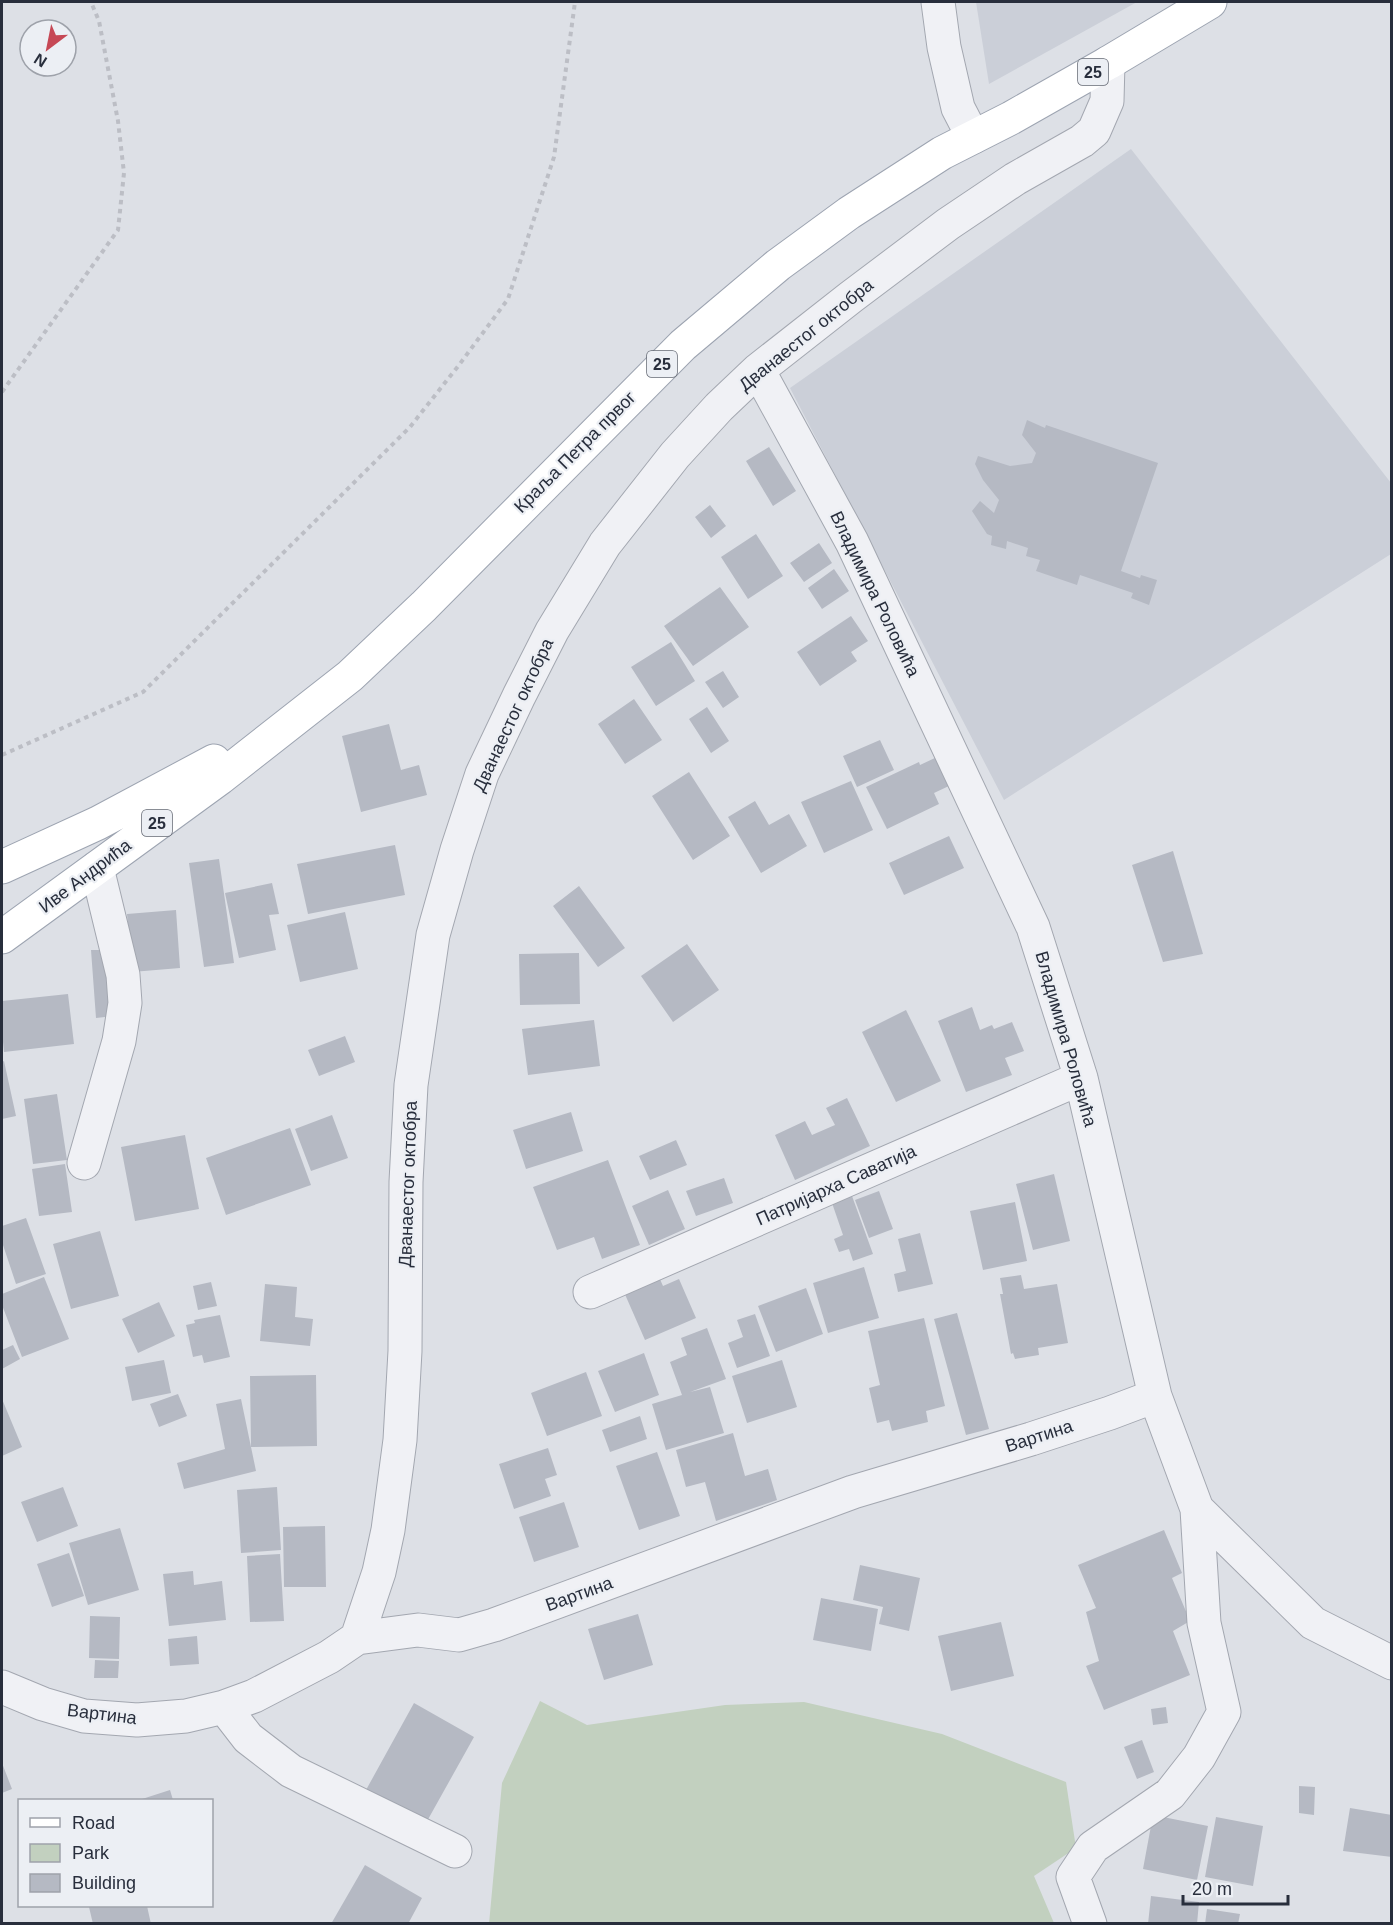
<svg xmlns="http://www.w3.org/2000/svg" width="1393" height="1925" viewBox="0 0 1393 1925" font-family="Arial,sans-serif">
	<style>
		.built { fill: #cbcfd8 }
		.green { fill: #c2d0bf }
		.building { fill: #b5b9c3 }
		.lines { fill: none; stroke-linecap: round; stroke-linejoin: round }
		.minor-casing { stroke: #a3a7b0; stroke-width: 35 }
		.major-casing { stroke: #9da4b1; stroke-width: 35 }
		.path { stroke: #bcbec5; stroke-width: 4; stroke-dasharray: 4.5 4.5; stroke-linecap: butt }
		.minor { stroke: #f0f1f5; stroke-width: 33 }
		.major { stroke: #fff; stroke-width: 33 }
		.labels { text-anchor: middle; stroke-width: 4.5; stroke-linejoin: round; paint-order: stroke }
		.shield { fill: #eceff4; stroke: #636873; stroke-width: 1.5 }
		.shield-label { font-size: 16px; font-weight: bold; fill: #282e3c }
		.street-label { font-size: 18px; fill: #282e3c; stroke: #eceff4 }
	</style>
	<rect width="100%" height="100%" fill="#dde0e6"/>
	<!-- built -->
	<path class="built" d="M976,2H1137L989,84Z
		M1131,149L1391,483V554L1004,800L790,388Z"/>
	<!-- green -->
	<path class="green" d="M540,1701L587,1725L725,1705L804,1702L942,1734L1066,1782L1076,1848L1034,1876L1054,1923L489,1924L502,1783Z"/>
	<!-- building -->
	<path class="building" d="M1027,420L1045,428L1046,425L1158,463L1121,571L1140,578L1141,575L1157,580L1149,605L1131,598L1133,593L1080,575L1077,585L1036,571L1040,560L1026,556L1028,548L1007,541L1006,549L991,545L992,536L987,534L972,511L980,501L994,513L999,500L983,480L975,464L978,456L1010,466L1032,463L1036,453L1022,435Z
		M769,447L796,491L773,506L746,461Z
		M710,505L726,526L711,538L695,517Z
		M756,534L783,576L748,599L721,557Z
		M819,543L832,563L804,582L790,563Z
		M834,569L849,591L822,609L808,588Z
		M720,587L749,627L693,666L664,626Z
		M851,616L868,641L851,652L857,661L820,686L797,652Z
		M671,642L695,681L656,706L631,667Z
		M723,671L739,697L723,708L705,682Z
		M634,699L662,740L625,764L598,724Z
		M707,707L729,741L711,753L689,719Z
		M389,724L401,770L419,765L427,795L361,812L342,736Z
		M880,740L894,770L857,787L843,756Z
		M937,757L951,785L934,793L939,804L887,829L866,787L919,762L920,765Z
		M689,772L730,836L693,860L652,796Z
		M851,781L873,830L824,853L801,802Z
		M755,801L769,825L789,814L807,846L761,873L728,817Z
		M949,836L964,868L904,895L889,863Z
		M395,845L405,895L308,914L297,864Z
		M1173,851L1203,954L1163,962L1132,865Z
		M219,859L234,963L204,967L189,863Z
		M272,883L279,914L269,915L276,950L239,958L225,893Z
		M579,886L625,948L598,967L553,906Z
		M176,910L180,968L132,972L127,914Z
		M345,912L358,969L300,982L287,925Z
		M687,944L719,990L673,1022L641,976Z
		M91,950H110L114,1016L96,1018Z
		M579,953L580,1004L520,1005L519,954Z
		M68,994L74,1044L4,1052L2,1032V1001Z
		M972,1007L980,1030L992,1025L994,1029L1012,1022L1024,1051L1005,1058L1012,1075L966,1092L938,1021Z
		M906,1010L941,1081L896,1102L862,1032Z
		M594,1020L600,1066L528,1075L522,1029Z
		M345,1036L355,1062L319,1076L308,1050Z
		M4,1061L16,1116L2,1119V1062Z
		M57,1094L67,1160L33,1164L24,1099Z
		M847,1098L870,1146L795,1180L775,1135L805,1121L812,1135L835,1125L826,1108Z
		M571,1112L583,1151L526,1169L513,1130Z
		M332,1115L348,1158L311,1171L295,1129Z
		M290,1128L311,1185L226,1215L206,1158Z
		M185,1135L199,1209L135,1221L121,1147Z
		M676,1140L687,1165L650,1180L639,1156Z
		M608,1160L640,1245L602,1259L594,1237L557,1250L533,1187Z
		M65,1164L72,1212L39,1216L32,1169Z
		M1054,1174L1070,1241L1033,1250L1016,1184Z
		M724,1178L733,1203L696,1216L686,1191Z
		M668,1190L685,1229L649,1245L632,1206Z
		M879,1191L893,1229L869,1238L855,1200Z
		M852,1196L873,1254L853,1261L849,1249L839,1252L834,1239L843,1235L832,1203Z
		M1015,1202L1027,1261L983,1270L970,1211Z
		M26,1218L46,1274L16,1284L2,1242V1226Z
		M100,1231L119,1296L71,1309L53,1244Z
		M920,1233L933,1284L898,1292L894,1274L906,1271L898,1239Z
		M864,1267L879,1318L828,1333L813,1283Z
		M655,1268L663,1286L679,1279L696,1318L645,1340L620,1283Z
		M1021,1275L1024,1289L1057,1284L1068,1343L1038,1348L1039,1355L1015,1359L1013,1353L1011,1354L1000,1294H1003L1000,1278Z
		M44,1277L69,1339L22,1357L2,1305V1294Z
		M211,1282L217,1306L198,1310L193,1286Z
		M265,1284L297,1287L295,1317L313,1319L310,1346L260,1341Z
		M806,1288L823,1334L776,1352L758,1306Z
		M159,1302L175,1336L138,1353L122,1319Z
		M957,1313L989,1429L966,1435L934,1319Z
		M755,1314L770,1356L737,1368L728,1343L743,1337L737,1320Z
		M220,1315L230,1357L204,1363L202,1355L193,1357L186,1325L195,1323L194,1320Z
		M924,1318L945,1406L926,1411L928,1422L892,1431L889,1420L877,1423L869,1388L880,1385L868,1331Z
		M707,1328L726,1379L690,1392L710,1387L724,1433L666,1450L652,1404L682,1395L670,1362L687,1355L681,1338Z
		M13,1345L20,1359L2,1369V1350Z
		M644,1353L659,1395L615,1412L598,1371Z
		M164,1360L171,1393L132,1401L125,1367Z
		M782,1360L797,1407L747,1423L732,1376Z
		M586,1372L602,1416L547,1436L531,1393Z
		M316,1375L317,1446L251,1447L250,1376Z
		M178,1394L187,1416L159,1427L150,1404Z
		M2,1399L22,1447L2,1456Z
		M241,1399L256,1471L184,1489L177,1463L225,1449L216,1404Z
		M640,1416L647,1439L610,1452L602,1430Z
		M733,1433L745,1476L768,1469L777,1500L716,1521L705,1482L686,1487L676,1450Z
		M548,1448L557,1475L545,1479L551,1496L514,1509L499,1464Z
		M657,1452L680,1516L639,1530L616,1466Z
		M63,1487L78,1526L37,1542L21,1502Z
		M277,1487L281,1550L241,1553L237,1490Z
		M564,1502L579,1547L534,1562L519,1517Z
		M325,1526L326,1587H284L283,1527Z
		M120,1528L139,1590L88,1605L69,1543Z
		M1164,1530L1182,1573L1172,1578L1190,1621L1173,1631L1190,1675L1104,1710L1086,1666L1099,1661L1086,1612L1096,1608L1078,1565Z
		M69,1553L84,1596L52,1607L37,1564Z
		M280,1554L284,1621L250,1622L247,1556Z
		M860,1565L920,1578L909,1631L879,1624L883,1607L853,1600Z
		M193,1571L194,1585L222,1581L226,1620L169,1626L163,1574Z
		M821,1598L878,1609L871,1651L813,1640Z
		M638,1614L653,1665L604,1680L588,1629Z
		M90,1616L120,1617L119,1659L89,1658Z
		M1001,1622L1014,1676L951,1691L938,1636Z
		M197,1636L199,1664L170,1666L168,1639Z
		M95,1660L119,1661L118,1678H94Z
		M414,1703L474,1737L426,1823L366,1790Z
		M1166,1707L1168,1723L1153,1725L1151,1709Z
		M1142,1740L1154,1772L1137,1779L1124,1747Z
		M2,1763L12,1789L2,1793Z
		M1299,1786L1315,1787L1314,1815L1299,1813Z
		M170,1790L173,1800H139Z
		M1350,1808L1392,1815V1857L1343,1851Z
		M1153,1815L1208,1826L1197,1880L1143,1869Z
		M1216,1817L1263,1826L1253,1886L1205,1877Z
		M365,1865L422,1898L408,1924H331Z
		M1151,1896L1199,1902L1197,1924H1148Z
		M95,1906H147L151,1924H93L89,1907Z
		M1207,1909L1240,1914L1238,1924H1205Z"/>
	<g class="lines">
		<defs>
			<path id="minor" d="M938,2L944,47L958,108L973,137
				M758,370L852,542L1033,927L1081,1078L1155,1396L1197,1509L1313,1623L1392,1663
				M84,1163L119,1041L125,1003L123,975L97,868
				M590,1292L1081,1078
				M357,1638L379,1572L388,1530L400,1440L405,1351L406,1182L411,1085L433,935L457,850L482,774L519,696L552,631L605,544L675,455L719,407L758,370L851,297L948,224L1015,179L1082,141L1094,131L1107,101L1108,63
				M2,1687L43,1704L84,1716L137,1720L186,1716L224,1707L254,1696L329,1657L357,1638L418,1630L459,1635L494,1625L853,1492L1031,1439L1110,1413L1155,1396
				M224,1707L248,1738L291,1771L455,1851
				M1090,1924L1073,1877L1093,1847L1170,1794L1199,1757L1224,1712L1204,1623L1197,1509"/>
			<path id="major" d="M2,867L98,823L214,761
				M2,937L220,778L350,676L424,606L683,345L778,265L849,213L942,153L1011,118L1108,63L1210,2"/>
		</defs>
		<!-- minor casing -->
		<use href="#minor" class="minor-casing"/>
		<!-- major casing -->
		<use href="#major" class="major-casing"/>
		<!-- path -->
		<path class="path" d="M2,392L118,230L124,173L118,121L99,21L91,2
			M2,755L143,692L410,427L459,365L508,299L554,157L575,2"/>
		<!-- minor -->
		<use href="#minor" class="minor"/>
		<!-- major -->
		<use href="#major" class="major"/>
	</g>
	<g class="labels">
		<!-- shield labels -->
		<g class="shield">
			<rect x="1078" y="59" width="30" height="26" rx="4.5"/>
			<rect x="647" y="351" width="30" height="26" rx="4.5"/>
			<rect x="142" y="810" width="30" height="26" rx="4.5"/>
		</g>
		<g class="shield-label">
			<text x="1093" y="78">25</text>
			<text x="662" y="370">25</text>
			<text x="157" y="829">25</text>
		</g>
		<!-- street labels -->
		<g class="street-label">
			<text transform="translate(806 335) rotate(-39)" y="6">Дванаестог октобра</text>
			<text transform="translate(575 452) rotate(-45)" y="6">Краља Петра првог</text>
			<text transform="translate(875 594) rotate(64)" y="6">Владимира Роловића</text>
			<text transform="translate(513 715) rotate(-65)" y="6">Дванаестог октобра</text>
			<text transform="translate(85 876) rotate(-37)" y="6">Иве Андрића</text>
			<text transform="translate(1066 1039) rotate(74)" y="6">Владимира Роловића</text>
			<text transform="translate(408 1184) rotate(-88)" y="6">Дванаестог октобра</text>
			<text transform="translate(836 1185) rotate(-24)" y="6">Патријарха Саватија</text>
			<text transform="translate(1039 1436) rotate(-18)" y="6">Вартина</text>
			<text transform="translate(579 1594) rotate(-20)" y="6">Вартина</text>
			<text transform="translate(102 1714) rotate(7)" y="6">Вартина</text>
		</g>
	</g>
	<!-- border -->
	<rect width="1393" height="1925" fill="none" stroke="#282e3c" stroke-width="6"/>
	<!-- legend -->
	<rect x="18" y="1799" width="195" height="108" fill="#eceff4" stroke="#9ea2aa" stroke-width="1.5"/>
	<rect x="30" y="1818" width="30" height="9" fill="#ffffff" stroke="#9ea2aa" stroke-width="1.5"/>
	<text x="72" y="1829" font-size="18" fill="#282e3c">Road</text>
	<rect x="30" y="1844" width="30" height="18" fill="#c2d0bf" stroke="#9ea2aa" stroke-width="1.5"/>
	<text x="72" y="1859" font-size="18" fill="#282e3c">Park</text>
	<rect x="30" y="1874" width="30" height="18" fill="#b5b9c3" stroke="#9ea2aa" stroke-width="1.5"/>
	<text x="72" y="1889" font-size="18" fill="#282e3c">Building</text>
	<!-- north arrow -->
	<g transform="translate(48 48) rotate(212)"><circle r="28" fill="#eceff4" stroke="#9ea2aa" stroke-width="1.5"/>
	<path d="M0-4.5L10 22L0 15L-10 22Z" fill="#c64855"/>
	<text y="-9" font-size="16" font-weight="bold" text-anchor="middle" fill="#282e3c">N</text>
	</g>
	<!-- scale -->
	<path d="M1183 1895v9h105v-9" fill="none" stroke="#282e3c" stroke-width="3"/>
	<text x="1192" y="1895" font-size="18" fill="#282e3c" stroke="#eceff4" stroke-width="4.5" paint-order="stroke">20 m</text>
</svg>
